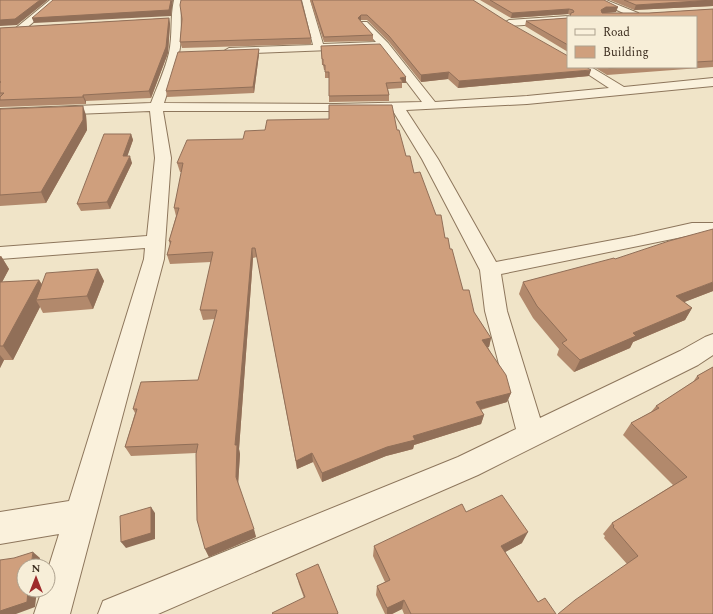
<svg xmlns="http://www.w3.org/2000/svg" width="713" height="614" viewBox="0 0 713 614" font-family="Spectral,serif">
	<style>
		.lines { fill: none; stroke-linecap: round; stroke-linejoin: round }
		.street-casing { stroke: #8d765c; stroke-width: 2 }
		.street { fill: #faf1dc; fill-rule: evenodd }
		.wall { fill: #b2896c }
		.shaded-wall { fill: #916f58 }
		.building { fill: #cf9f7d; stroke: #916f58 }
	</style>
	<rect width="100%" height="100%" fill="#f0e4c8"/>
	<g class="lines">
		<defs>
			<path id="street" d="M50,0H59L23,31H17L15,29L17,27Z
				M174,0H182C179,17 183,35 179,53C176,69 169,87 164,103L336,104L422,102L381,48L229,54L224,51L229,48L313,45L302,0H310L323,44L376,42L359,24L361,22H367L388,43L435,102L527,96L609,88L577,67H591L624,87L713,78V86L527,104L406,110L438,159L496,262L634,236L692,223H713V235H692L501,274L507,311L540,418L680,351L705,337L713,334V355L698,365L478,475L158,614H98L103,601L458,457L516,429L485,311L480,270L422,159L393,111H163L171,158L164,259L70,614H34L42,590H48V569L59,534L0,544V512L69,501L144,259L145,248L0,259V247L147,236L155,158L150,111L0,117V109L151,103C157,87 165,70 169,53C173,35 170,17 174,0Z
				M595,0H606L638,13L640,15L638,17H632Z
				M568,16L571,17H568V22L509,26L504,23L509,20Z"/>
		</defs>
		<!-- street casing -->
		<use href="#street" class="street-casing"/>
		<!-- street -->
		<use href="#street" class="street"/>
	</g>
	<!-- wall -->
	<path class="wall" d="M310,0H473L589,76L458,88L448,79L421,82L389,42L367,20H361L360,21L373,35V41L324,42Z
		M480,0H604L616,12L604,13H649L713,9V67L607,75L594,67H696V17L570,15L568,14L511,18Z
		M610,0H713V6L634,10Z
		M169,18L170,24L168,53L151,98L86,101V104L0,107V28Z
		M568,18V52L525,26L526,21Z
		M182,19L311,38V44L182,48L180,42Z
		M321,46L406,83H402V88L388,89L389,95V101L329,102V78H325V70H324L323,65H322Z
		M259,49V54L254,93L167,97L166,91Z
		M0,109L86,115L87,130L46,203L0,206Z
		M397,130L406,156L414,173L436,215L450,249L463,290L474,312L491,338L489,347H488L511,393L507,402L481,410L484,415L481,424L414,445L413,449L386,456L322,482L313,462L297,469L257,257L253,258L239,449L240,454L238,485L256,537L209,557L205,549L196,453L131,456L125,447L135,413L133,409L198,380L215,319L203,320L200,310L211,262L170,264L167,255L170,245L169,241L176,216L174,208L182,172H180L177,163L243,139Z
		M131,134L133,140L127,156L132,163L110,209L81,211L77,204Z
		M0,256H1L9,269L2,282L39,280L42,284L98,269L104,281L93,309L43,313L40,307L13,360H4L0,368Z
		M615,259L713,291L684,302L692,308L685,320L633,342L630,348L574,372L557,355L559,349L533,318L519,294L523,282Z
		M713,367V614L627,564L604,538L605,536L603,534L612,523L673,485L623,435L631,423L651,412L656,406L693,382L697,376Z
		M522,543L505,552L538,602L556,614H404L402,609L392,614H385L376,595L377,586L385,582L373,556L374,546Z
		M296,574L339,614L304,598L299,584Z"/>
	<!-- shaded-wall -->
	<path class="shaded-wall" d="M40,0H48L17,25L0,26V20Z
		M173,0L171,16L34,23L32,18Z
		M713,0V6L634,10L636,5Z
		M606,7H618L616,12L604,13L599,16L601,10Z
		M569,9L568,14L511,18L512,13Z
		M361,15V20L358,24V18Z
		M169,18L170,24L168,53L151,98L149,91Z
		M259,49V54L254,93L253,87Z
		M591,70L589,76L458,88L459,81Z
		M449,72L448,79L421,82V75Z
		M406,77V83H402L403,82L400,78Z
		M83,95L86,101V104L83,97Z
		M83,106L86,115L87,130L46,203L41,192Z
		M131,134L133,140L125,163L123,156Z
		M130,156L132,163L110,209L107,202Z
		M252,248L253,258L239,449L240,454L238,485L236,477L235,445Z
		M1,256L9,269L0,286V257Z
		M98,269L104,281L93,309L87,296Z
		M39,280L47,294L36,300L40,307L13,360L3,346Z
		M713,282V291L669,308L676,296Z
		M692,308L685,320L633,342L630,348L574,372L580,360L633,333Z
		M491,338L489,347L480,349L482,340Z
		M0,355L4,360L0,368Z
		M511,393L507,402L474,411L476,402Z
		M484,415L481,424L414,445L413,449L386,456L322,482V473L413,436Z
		M312,453L313,462L297,469L296,461Z
		M151,507L155,513V539L126,548L121,542Z
		M254,529L256,537L209,557L205,549Z
		M528,532L522,543L496,557L501,546Z
		M33,552L40,558L39,566H31Z
		M28,590H37L35,607L16,614H0V611Z
		M404,600L402,609L392,614H387V608Z"/>
	<!-- building -->
	<path class="building" d="M0,0H40L15,19L0,20Z
		M53,0H171L169,10L32,18Z
		M181,0H301L311,38L180,42L182,19L180,5Z
		M312,0H473L506,21L568,56V67H586L591,70L459,81L449,72L421,75L389,36L367,15H361L358,18L373,35L324,37Z
		M490,0H604L618,7H606L601,10L602,13H649L713,9V61L696,62V17H570L571,13L574,12L573,10L569,9L512,13Z
		M624,0H713L636,5Z
		M169,18L166,47L149,91L83,95V97L0,100V97L4,93H0V82H1H0V28Z
		M568,18V45L526,21Z
		M380,44L406,77L400,78L403,82L386,83L389,95L329,96V72H325V65H323V59H322L321,46Z
		M259,49L253,87L166,91L178,52Z
		M607,67H627L609,68Z
		M329,105H392L397,130H399L406,156H410L414,173L420,172L436,215H441L445,238H448L450,249H452L463,290H469L474,312L491,338L482,340L506,375L511,393L476,402L484,415L413,436L415,440L387,447L322,473L312,453L296,461L255,248H252L235,445H237L236,477L254,529L205,549L197,520L196,454L198,444L125,447L137,409H133L141,382L198,380L217,310H200L213,252L167,255L171,241H169L179,208H174L183,163H177L187,140L243,139L245,131L265,130L267,120L329,119Z
		M83,106V120L41,192L0,195V109Z
		M104,134H131L123,156H130L107,202L77,204Z
		M713,229V282L676,296L692,308L633,333L636,336L580,360L562,343L567,340L537,306L523,282L614,258L615,259L669,241Z
		M98,269L87,296L36,300L46,273Z
		M39,280L3,346H0V282Z
		M713,367V614H558L575,600L638,556L613,527L614,526L612,523L687,477L631,423L659,408L656,406L699,378L697,376Z
		M502,495L528,532L501,546L538,602L545,598L556,614H411L404,600L387,608L377,586L390,580L374,546L462,504L466,512Z
		M151,507V533L121,542L120,516Z
		M33,552L31,566H24V590H28L27,602L0,611V560L14,558Z
		M318,564L338,613L337,614H273L272,613L305,597L296,574Z"/>
	<!-- legend -->
	<rect x="567" y="16" width="130" height="52" fill="#f7eed8" stroke="#ada18e"/>
	<rect x="575" y="29" width="20" height="6" fill="#faf1dc" stroke="#ada18e"/>
	<text x="603" y="36" font-size="12" fill="#3d2e20">Road</text>
	<rect x="575" y="46" width="20" height="12" fill="#cf9f7d" stroke="#ada18e"/>
	<text x="603" y="56" font-size="12" fill="#3d2e20">Building</text>
	<!-- north arrow -->
	<g transform="translate(36 578)"><circle r="19" fill="#f7eed8" stroke="#ada18e"/>
	<path d="M0-3L7 15L0 10L-7 15Z" fill="#9e2a2b"/>
	<text y="-6" font-size="11" font-weight="bold" text-anchor="middle" fill="#3d2e20">N</text>
	</g>
</svg>
